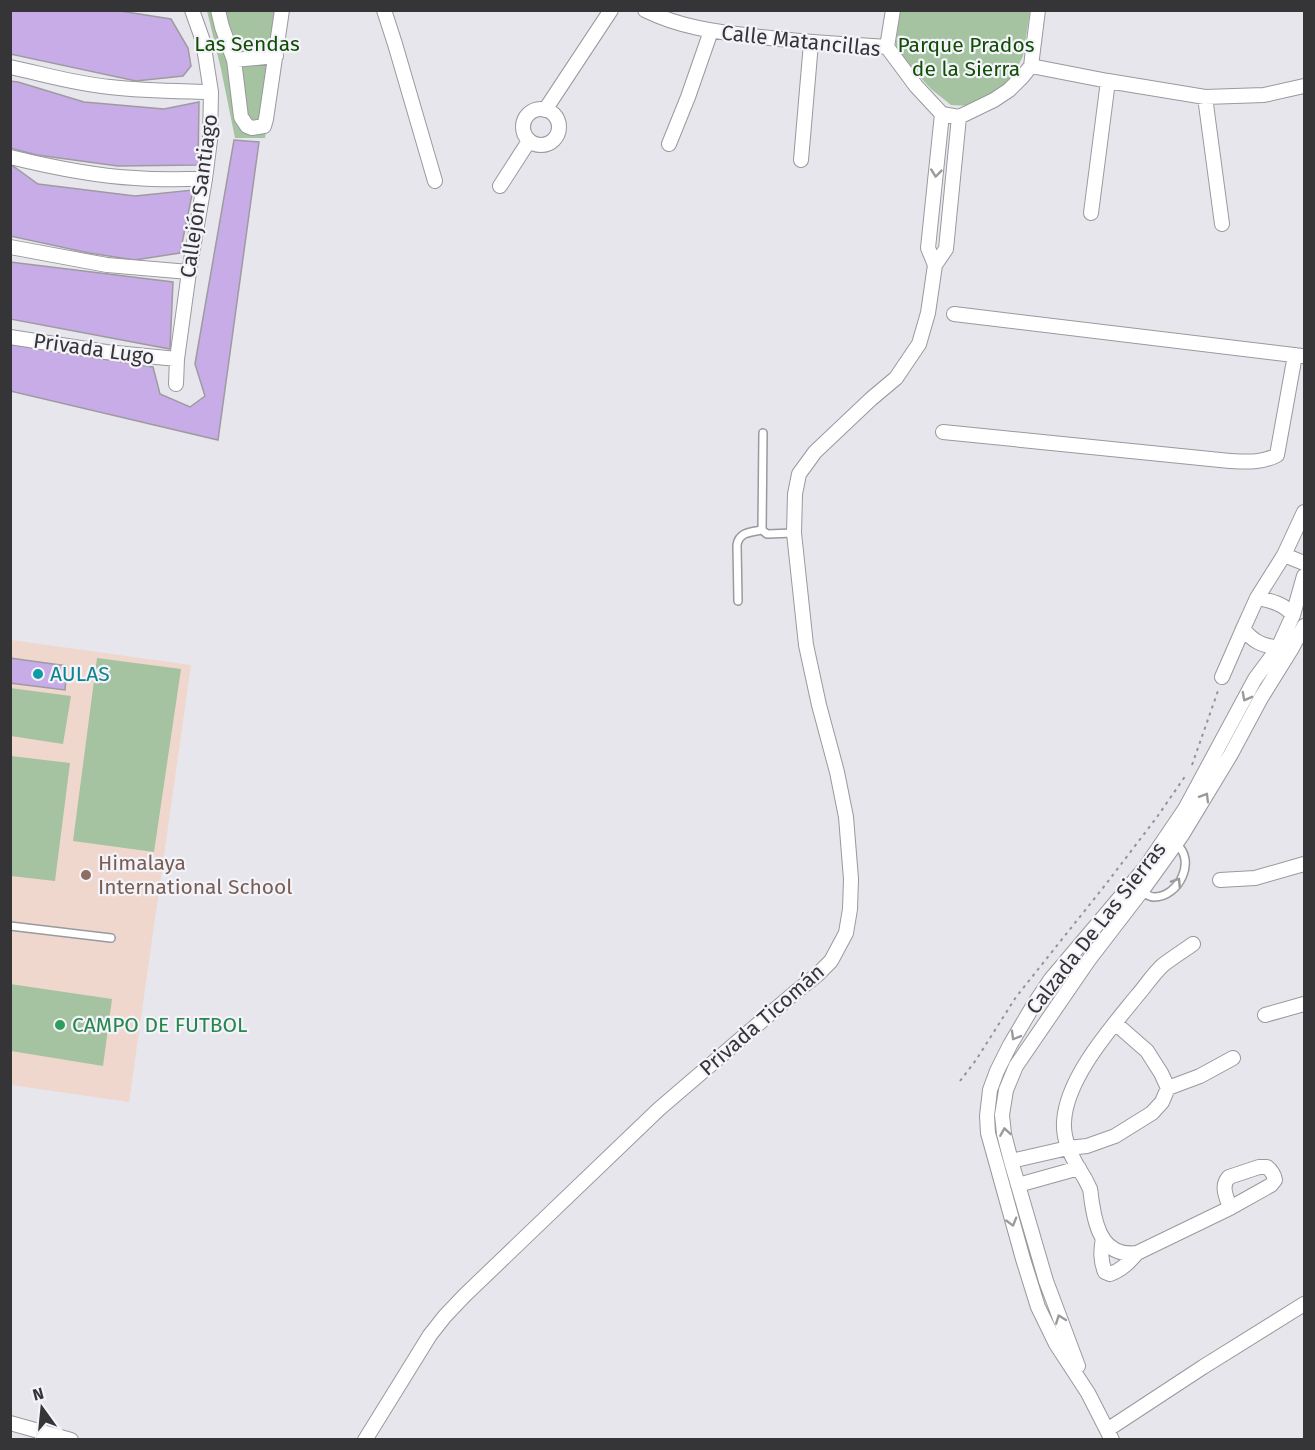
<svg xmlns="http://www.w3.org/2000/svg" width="1315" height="1450" viewBox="0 0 1315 1450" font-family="'Fira Sans',sans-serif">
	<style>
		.education { fill: #efd7ce }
		.green { fill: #a5c3a0 }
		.building { fill: #c8ace7; stroke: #9d9ba0; stroke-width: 1.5 }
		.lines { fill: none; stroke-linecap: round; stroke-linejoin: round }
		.lane-casing { stroke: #99999e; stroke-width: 10 }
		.street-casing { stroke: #99999e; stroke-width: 16 }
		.path { stroke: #939397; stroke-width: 2; stroke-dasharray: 3 4.5; stroke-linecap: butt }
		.lane { stroke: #fff; stroke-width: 7 }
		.street { stroke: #fff; stroke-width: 14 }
		.oneway { stroke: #9a9a9b }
		.culture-dot { fill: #0f9aa8; stroke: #f4f3f9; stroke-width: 2 }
		.education-dot { fill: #8d6e63; stroke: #f4f3f9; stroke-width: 2 }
		.leisure-dot { fill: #2e9e5b; stroke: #f4f3f9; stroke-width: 2 }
		.labels { text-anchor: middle; stroke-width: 4.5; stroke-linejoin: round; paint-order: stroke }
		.street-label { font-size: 21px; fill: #353537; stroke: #f4f3f9 }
		.park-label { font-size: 21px; fill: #114e05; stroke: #f4f3f9 }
		.culture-label { font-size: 21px; fill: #0d838f; stroke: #f4f3f9; text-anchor: start }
		.education-label { font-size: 21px; fill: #785e54; stroke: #f4f3f9; text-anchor: start }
		.leisure-label { font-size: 21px; fill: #27864d; stroke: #f4f3f9; text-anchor: start }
	</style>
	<rect width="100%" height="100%" fill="#e7e6ec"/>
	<!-- education -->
	<path class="education" d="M11,640L191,665L129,1102L11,1085Z"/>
	<!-- green -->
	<path class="green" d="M207,11H282L265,138H235L221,69Z
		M900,11H1030L1023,56L1010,82L986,99L970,106L951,105L931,89L895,50Z
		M97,658L181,669L154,852L73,841Z
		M10,688L71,696L63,744L11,736Z
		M11,756L70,763L55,881L11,876Z
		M10,984L112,999L103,1066L11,1051Z"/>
	<!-- building -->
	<path class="building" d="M10,10H114L171,19L188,48L191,66L183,76L136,81L10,54Z
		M10,81L18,82L84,102L164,109L199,102L198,165L118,166L37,155L10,148Z
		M234,140L259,142L218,440L10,391V344L153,367L160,394L190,407L205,396L195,364Z
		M10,166H13L38,184L135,196L193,190L180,253L135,260L89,253L10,236Z
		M10,262L173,282L170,349L10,319Z
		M10,658L67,666L65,690L10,683Z"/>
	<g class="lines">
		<defs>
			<path id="lane" d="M763,433L762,530L767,534L794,533
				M738,601L737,545C739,532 751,532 762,530
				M1141,892C1146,894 1150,897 1154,897C1179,897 1197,860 1176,844
				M10,926L111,938"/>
			<path id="street" d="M218,10L222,27L234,60L241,117L247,126L252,128L264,126L266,119L282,10
				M384,10L395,44L435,181
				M645,10C679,27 716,32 753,36C797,42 842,44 887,47
				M887,47L916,86L942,114L959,117L994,100L1009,90L1023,76L1031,66
				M887,47L893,10
				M234,60L276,56
				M1031,66L1108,81L1205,97L1264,95L1304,86
				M1031,66L1038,10
				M10,67C43,74 76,84 110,87C144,91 178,91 211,92
				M1205,97L1222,224
				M523 127a18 18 0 1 1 36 0a18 18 0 1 1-36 0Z
				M545,110L611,10
				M669,144L688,97L711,31
				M10,157C51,167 93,176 135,178C158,180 182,179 205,179
				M801,160L811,43
				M500,186L529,141
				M1091,213L1108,81
				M10,247L107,265L189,272
				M935,265L928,248L942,114
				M954,314L1302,356
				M10,337L106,352L177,359
				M176,384L177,359L189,272L205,179L210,140L211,92L203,41L192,10
				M943,432L1230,461C1247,462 1262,463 1277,455L1295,355
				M1284,555L1304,563
				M1257,598C1272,601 1284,604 1293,615
				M1243,629C1254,642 1261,645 1278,648
				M1222,677L1243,629L1257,598L1284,555L1304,512
				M1220,880L1255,878L1304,864
				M1193,944C1183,951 1172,958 1163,965C1153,974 1145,987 1136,997C1110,1029 1066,1079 1064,1122C1063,1139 1070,1154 1079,1169C1083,1175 1087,1182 1090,1189C1091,1193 1091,1198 1092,1203C1096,1230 1104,1257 1137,1253L1230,1208L1271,1185L1275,1180C1274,1174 1272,1171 1267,1167H1259L1229,1177C1220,1186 1227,1198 1230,1208
				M1265,1015L1304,1004
				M1168,1088L1200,1076L1233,1058
				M1011,1161L1068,1148L1087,1146L1115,1136L1152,1113L1162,1102L1168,1088L1161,1073L1147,1051L1115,1023
				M1018,1185L1079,1168
				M1103,1238C1101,1250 1100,1260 1105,1272L1110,1274C1122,1270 1129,1262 1137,1253
				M1078,1366L1046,1281L1011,1161L1004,1134L1002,1115L1006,1090L1016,1066L1088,961L1141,892L1182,835L1231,754L1261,698L1292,648L1304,626
				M10,1423L71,1440
				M1107,1430L1203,1367L1304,1304
				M365,1440L430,1335L445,1316L465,1295L659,1109L792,995L817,975L831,961L846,933L850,909L851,879L846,817L837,772L819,705L806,645L794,533L795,494L799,474L815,452L871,399L896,378L919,344L928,313L935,265L946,249L959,117
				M1112,1440L1088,1393L1056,1344L1038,1307L1023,1259L988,1133L987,1116L990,1090L997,1071L1010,1045L1033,1006L1051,979L1145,868L1185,809L1255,679L1278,648L1293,615L1304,576"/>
		</defs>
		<!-- lane casing -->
		<use href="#lane" class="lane-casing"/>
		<!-- street casing -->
		<use href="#street" class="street-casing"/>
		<!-- path -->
		<path class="path" d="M1192,765L1219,688
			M960,1081L976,1060L1016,997L1106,884L1157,817L1186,775"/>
		<!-- lane -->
		<use href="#lane" class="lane"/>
		<!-- street -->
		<use href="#street" class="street"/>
	</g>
	<!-- one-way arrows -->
	<defs><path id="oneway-chevron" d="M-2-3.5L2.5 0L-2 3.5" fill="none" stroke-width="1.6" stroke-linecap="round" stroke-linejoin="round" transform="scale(1.5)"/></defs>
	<g class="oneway">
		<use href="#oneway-chevron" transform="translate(936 173) rotate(96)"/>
		<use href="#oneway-chevron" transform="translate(1246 697) rotate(118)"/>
		<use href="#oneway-chevron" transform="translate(1205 797) rotate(-59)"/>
		<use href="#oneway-chevron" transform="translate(1177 882) rotate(-57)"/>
		<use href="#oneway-chevron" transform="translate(1015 1036) rotate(120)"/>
		<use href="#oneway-chevron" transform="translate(1005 1132) rotate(-99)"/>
		<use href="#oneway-chevron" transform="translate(1012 1222) rotate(74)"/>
		<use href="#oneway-chevron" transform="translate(1060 1319) rotate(-110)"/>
	</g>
	<!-- markers -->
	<circle class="culture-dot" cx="38" cy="674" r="6"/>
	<circle class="education-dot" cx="86" cy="875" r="6"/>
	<circle class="leisure-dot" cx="60" cy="1025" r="6"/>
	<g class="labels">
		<!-- street labels -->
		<g class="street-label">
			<text transform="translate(801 41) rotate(6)" y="7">Calle Matancillas</text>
			<text transform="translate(199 196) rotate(-82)" y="7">Callejón Santiago</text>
			<text transform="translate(94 349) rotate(8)" y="7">Privada Lugo</text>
			<text transform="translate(1096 928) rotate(-52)" y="7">Calzada De Las Sierras</text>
			<text transform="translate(762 1020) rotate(-41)" y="7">Privada Ticomán</text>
		</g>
		<!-- park labels -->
		<g class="park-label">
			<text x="247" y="51">Las Sendas</text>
			<text x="966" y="52">Parque Prados<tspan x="966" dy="24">de la Sierra</tspan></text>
		</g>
		<!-- culture labels -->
		<g class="culture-label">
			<text x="50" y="681">AULAS</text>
		</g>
		<!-- education labels -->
		<g class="education-label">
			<text x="98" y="870">Himalaya<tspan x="98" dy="24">International School</tspan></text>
		</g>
		<!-- leisure labels -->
		<g class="leisure-label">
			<text x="72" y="1032">CAMPO DE FUTBOL</text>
		</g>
	</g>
	<!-- border -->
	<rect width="1315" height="1450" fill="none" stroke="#353537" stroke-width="24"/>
	<!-- north arrow -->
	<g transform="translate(42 1408) rotate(345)" stroke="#f4f3f9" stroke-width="4.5" paint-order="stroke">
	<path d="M0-4.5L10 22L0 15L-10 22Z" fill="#353537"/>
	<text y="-9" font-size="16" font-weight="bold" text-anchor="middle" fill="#353537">N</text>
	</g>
</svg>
